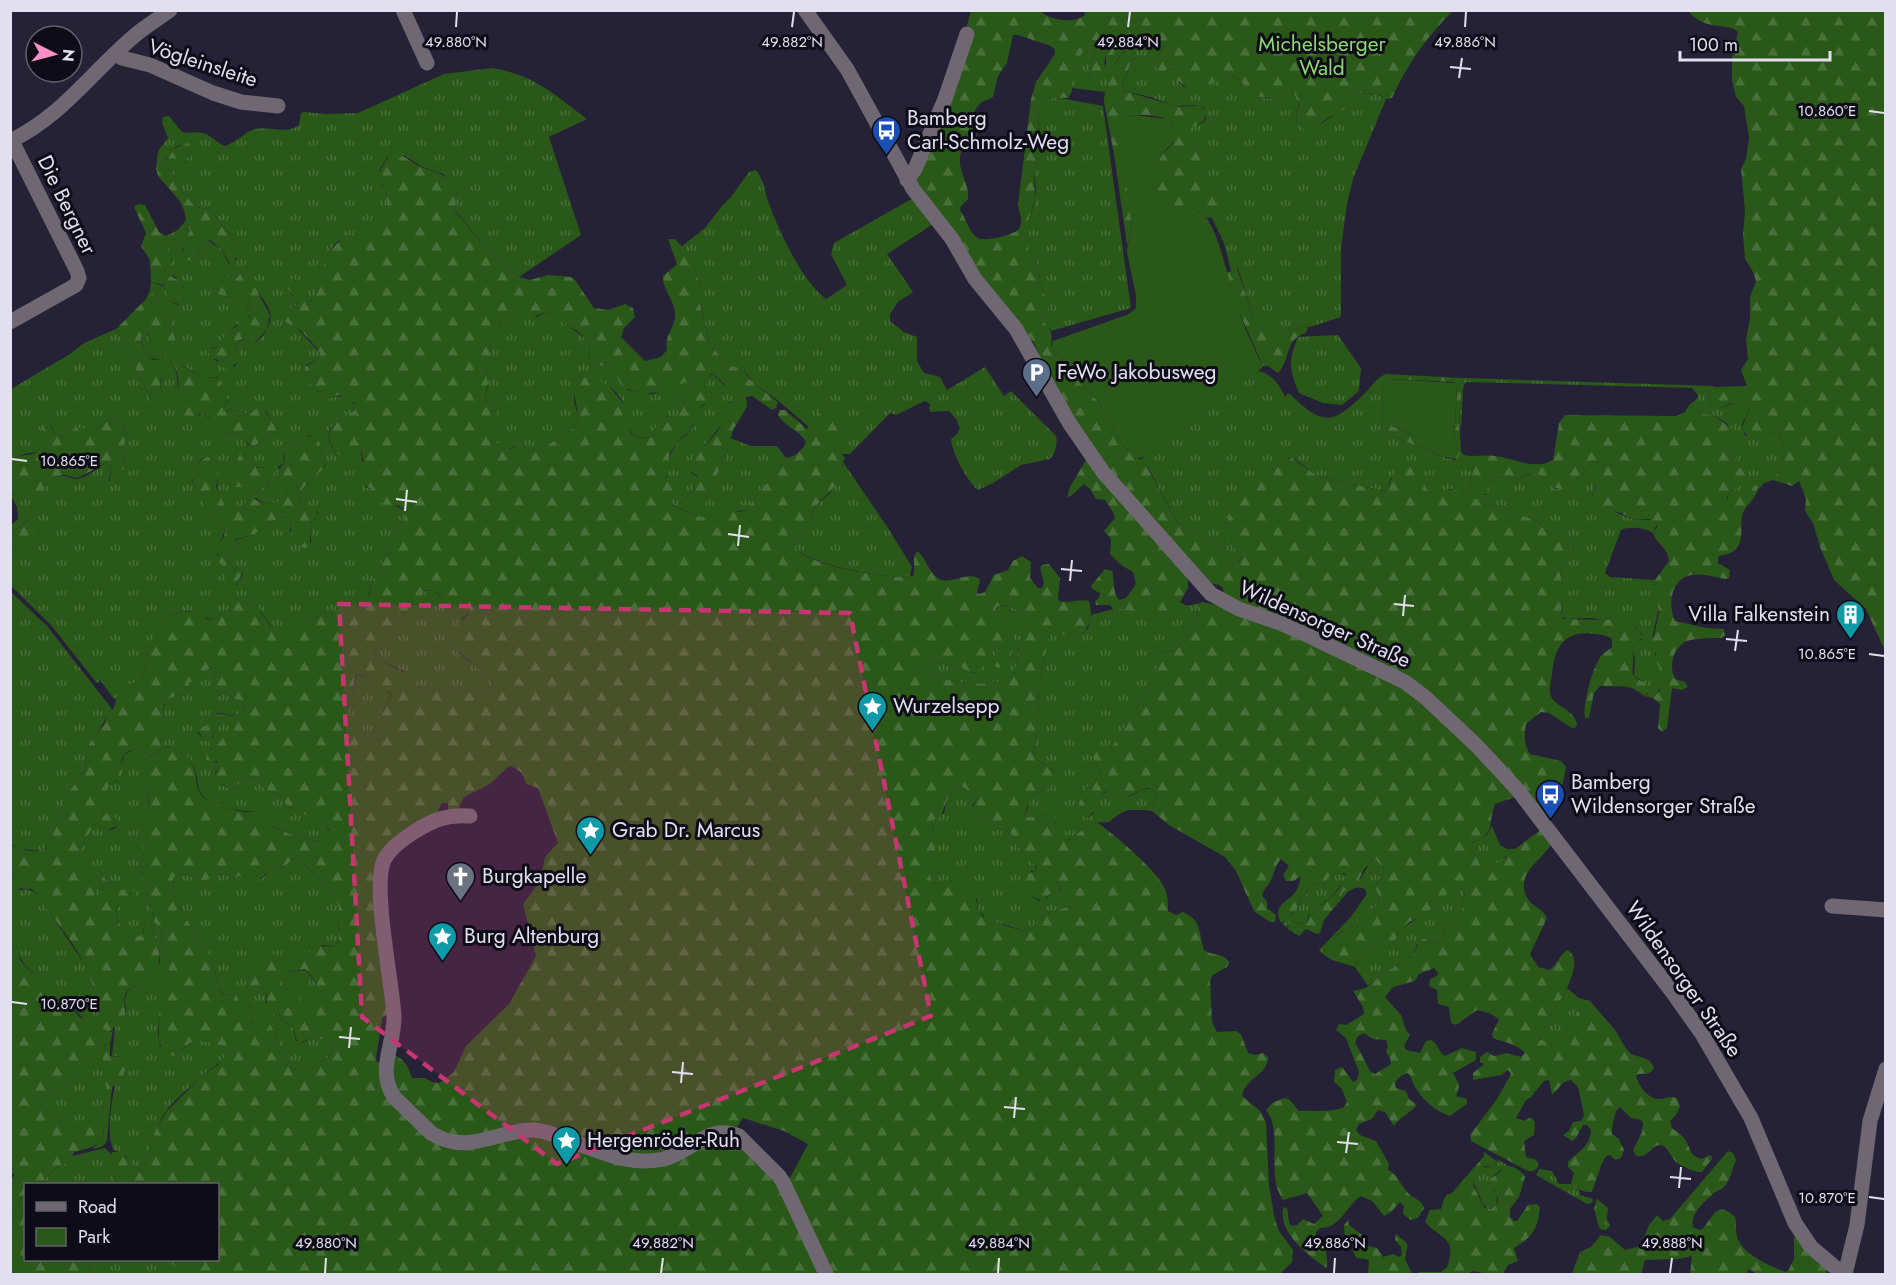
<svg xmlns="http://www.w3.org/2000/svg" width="1896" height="1285" viewBox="0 0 1896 1285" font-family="Jost,sans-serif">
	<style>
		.grass { fill: url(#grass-tufts); fill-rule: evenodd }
		.forest { fill: url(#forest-firs); fill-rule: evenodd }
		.green { fill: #2a5818 }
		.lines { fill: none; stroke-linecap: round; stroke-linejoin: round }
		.minor { stroke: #6f6771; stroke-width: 15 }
		.marked { fill: #c73671; fill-opacity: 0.2; stroke: #c73671; stroke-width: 4.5; stroke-dasharray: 12 8; stroke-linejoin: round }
		.ticks { fill: none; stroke: #e2e0ef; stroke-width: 2 }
		.labels { text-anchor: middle; stroke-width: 6; stroke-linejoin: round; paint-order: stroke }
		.park-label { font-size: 21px; fill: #8cd971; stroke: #0e0c16 }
		.street-label { font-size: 21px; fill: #e2e0ef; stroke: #0e0c16 }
		.poi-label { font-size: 21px; fill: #e2e0ef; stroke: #0e0c16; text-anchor: start }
		.ticks-label { font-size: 15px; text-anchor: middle; fill: #e2e0ef; stroke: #0e0c16; stroke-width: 6; stroke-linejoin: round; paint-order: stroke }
	</style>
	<defs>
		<pattern id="grass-tufts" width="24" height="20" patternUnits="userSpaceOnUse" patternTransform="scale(1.5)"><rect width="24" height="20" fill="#2a5818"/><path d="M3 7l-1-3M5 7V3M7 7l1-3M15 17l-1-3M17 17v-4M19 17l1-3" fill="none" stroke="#49703a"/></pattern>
		<pattern id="forest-firs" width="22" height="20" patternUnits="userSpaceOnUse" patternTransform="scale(1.5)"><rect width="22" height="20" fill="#2a5818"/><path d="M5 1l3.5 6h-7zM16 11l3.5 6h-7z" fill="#49703a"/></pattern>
	</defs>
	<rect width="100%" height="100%" fill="#252137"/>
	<!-- grass -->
	<path class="grass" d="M1156,38L1163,40L1165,44L1163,50L1157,57L1166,71L1172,68C1174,71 1174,75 1176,77C1183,93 1197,88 1208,82C1212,80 1218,81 1223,81L1228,74C1246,80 1256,105 1278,97C1283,96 1286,92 1291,91L1299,101L1296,114L1297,124L1318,126L1347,106L1351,93L1378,94L1386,99L1353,179L1347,204L1341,248V317L1313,326L1299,328L1283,335L1254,321L1238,268L1231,271L1224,243L1211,216H1217V187L1213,182L1203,181V158L1193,147V127L1204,122L1206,119L1204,108L1198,105L1176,106L1150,97L1124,91L1122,87L1133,57L1125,51L1117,60L1105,92L1072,88V72L1087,42L1093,40L1096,44L1089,75L1091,80L1106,64V56L1115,50L1116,45L1121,39Z
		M492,68C535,75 554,94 587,119L549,137L581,235L519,277L487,250L455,210L457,189L443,174L420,166L406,156L402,155L388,156L379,171L381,185L386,190L390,224C375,232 365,239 347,236L337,242L329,251L314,300L308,301L295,279L290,292L297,302L296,306L282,311L285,322L297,328L320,353V358L306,365C304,384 310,380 319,391C321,394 323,397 326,399C338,395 348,395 356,406C351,420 322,421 330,443C332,447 336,451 338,456L348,446H358L361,449L362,461L376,463L384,467V471L379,473L365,487L371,489L373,496L404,510L405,519L395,530L388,552L371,584L368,598L360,601L355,610H329L303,626H271L257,606L241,602L236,598L230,608L212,620C206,618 201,613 195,612C163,607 153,636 146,660C144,666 145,673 143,679L127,686L118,698L114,699L100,680L98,683L96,682L51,625L11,586V547L18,546L39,532L34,525L27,520L20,527L11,532V525L18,519L17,507L11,496C18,491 29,493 38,490C50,487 48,481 57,477C65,474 68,478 76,479C85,479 98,468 106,463L111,466L109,481H116L118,472L126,464L122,454L127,434L121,423L111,417L99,428H75L60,437L55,435L51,425L46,446L41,452L28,453L10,459L11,389L70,354L84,343L116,329L151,400L162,393L160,385L162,376L160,359C146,361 140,344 142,333L146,332L150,342C175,355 179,372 178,398L196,416L203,414L214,421L221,432L240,434L246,444L254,446L276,432L279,428L271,420L266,411L254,410L248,415L240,410L223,411V407L228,401L225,392L220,389L222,383L217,377H202L180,364L170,320L150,290L151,282L166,287L168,300L178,305L183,301L181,294L183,287L176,277L166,274L165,270L172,261L166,236L178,230L190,229L182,251L193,261L207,240L221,249L229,264L237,260L234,254L233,240L211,210C207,208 202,209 197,207C184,199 174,175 165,162L167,158L177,159L184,163L191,152L180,145L168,151H158L168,138L162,123L163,117L169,116L182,132C189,134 195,131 203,133C213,136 216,143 225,146C237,142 245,132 255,129C270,126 287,135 299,125L301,113L304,112L326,114L358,113L444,74ZM213,275L233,281L237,276L250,278C254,290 267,301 270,312C273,325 261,340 252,345L245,340L237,341L235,349L238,352V362L234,367L214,360L210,349L218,346C227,331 238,324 251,314V311L247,307L249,299L247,295L227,297L215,293L212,285ZM309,435H313C320,444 322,452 327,462L325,467L301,490L299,494L301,509L318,512L319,519L313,520L310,524L311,543L290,531L291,520L288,517L278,518L255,534L233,541L235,547L228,559L234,569L238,567L243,574L236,585L225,577L226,571L216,553L225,530L221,527L217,514L211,515L204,511L205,496L193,486C191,477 195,464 203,458L218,480C214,489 225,509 230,517L249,500L256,498L265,504L285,501L288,490L279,478L278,467L285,462L283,456L287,445L296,446L307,441ZM236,463L256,466L259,468L265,467L270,481L257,493H253L245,487H234L231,472Z
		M1054,97L1103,106L1131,308L1051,331L1044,322L1048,309L1045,293L1040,285L1036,260L1028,252V221L1034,205L1036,188L1034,170L1041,145L1038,117L1040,107L1045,101Z
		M756,170C764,179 765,194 769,204C780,233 802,281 826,299L847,285L831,254L834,243L915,197L933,224L887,254L913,292L898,302L890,314V321L904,332L917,337V361L924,373L940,377L947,390L985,367L1004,396L1011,391L1056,436C1058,443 1055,454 1050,459L1021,465L993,483L978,490C967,481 952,453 951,439L957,434L960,427L958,425L957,420L949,411L931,412L929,409L930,404L925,401L896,415L890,413L850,454H842L838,450L843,443L828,403L809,427L775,398L752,382L744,370L730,367L710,345L699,298V284L696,270L682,246L705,228L722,206L731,197L749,172Z
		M548,311L585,338L589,346V356L594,364L612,368L627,390L654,394L691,379L692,384L678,416L674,418L665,416L657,424L653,436C624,444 631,423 624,405C622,398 615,391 609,386L575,391L574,401L579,419L575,426L568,433L534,453C529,450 524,445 517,446C513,446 510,449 507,449C500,449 492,438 491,431C490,425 497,420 497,413L485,399L488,386L486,369L492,351L489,340L500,324V318L507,321L517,316L537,317Z
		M1338,335L1361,368L1359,391L1342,405L1323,403L1299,393C1289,369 1288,361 1298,337Z
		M1257,371C1270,372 1280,385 1285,397L1287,394H1290C1325,429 1335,423 1368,390C1373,384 1378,377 1386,374C1383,380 1381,426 1384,433L1446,458L1456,460L1461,451L1464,455L1470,456L1474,465L1469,491L1475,495H1486L1491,481L1497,477L1517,479L1533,473L1542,476L1556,489L1572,486L1594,461L1602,462L1603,468C1596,477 1597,485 1592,496L1615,512L1634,520H1653L1657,524L1653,533C1646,528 1629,526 1621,530L1605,573L1610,577L1655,580L1659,607L1652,639L1657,662L1661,670L1658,681L1661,687L1653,698L1644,696L1648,694L1641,680L1634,676L1635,658L1632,649L1635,643L1641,640L1642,634L1636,630L1635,626L1621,633L1618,632V623L1592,618L1566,619L1561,616L1564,590L1559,567C1566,557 1579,553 1571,539L1547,531L1535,519L1517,515L1504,507L1490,505L1479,499H1469L1452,489L1437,491L1428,490L1424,485V475L1391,478L1387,489L1380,490L1317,476L1295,459L1289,458L1268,473L1255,488L1230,508L1225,530V539L1235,548L1241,558L1237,564H1233L1210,540L1177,522L1149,469L1141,459Z
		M712,373L724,385L739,394V398L735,402H729L724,412L726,417L723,423L690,463L691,473L698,477C699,486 691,489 687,497L702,508L726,455L730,438L751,446H777L786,458L746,510L704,517L697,516L669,503L668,498H678L682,489L668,481C663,469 671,450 679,441C682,437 687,436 690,431C696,422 694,408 706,404L713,393L707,390L705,385Z
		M1463,378L1714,386L1709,391L1711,406L1721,408L1736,402L1746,404C1752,411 1744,418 1742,425L1745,436H1766L1779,431C1788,453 1785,462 1773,480L1764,483L1759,489L1758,486L1734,500H1728V494L1739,486L1740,469L1733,468L1732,464L1736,458L1735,452L1728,445V424L1713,415L1702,414L1689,405L1697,399L1698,395L1692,388L1468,382L1465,383L1463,388L1461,430L1459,417Z
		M843,462L888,528L912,567L910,576C904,576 897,577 891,576C868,575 807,563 793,546L794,540L809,528L812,522L814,508L831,492L842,469Z
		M429,590L436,591C445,608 455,601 469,606L470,612L462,618L453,641C455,645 457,651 460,654C470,664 501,678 492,695L486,697L472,692L456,693L441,689L423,693L417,683L404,671L375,658L376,649C395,641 390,628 395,612L400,609L406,616L414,611C413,600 419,593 429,590Z
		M10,591L47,626L112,709L93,740L89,744L84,770L65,798L60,817L47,847L41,851L20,849L11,844Z
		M1197,604L1198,613L1187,637L1175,651L1160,653L1158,656L1155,684L1137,707L1112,748H1091V754L1100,772L1092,786L1087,787L1085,792L1088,818L1095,812L1096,799L1109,790C1113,792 1118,796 1123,796C1134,798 1141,787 1152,789L1156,795L1152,811L1142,810H1128L1119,814L1109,822L1091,823L1071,839L1066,840C1058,836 1053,830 1056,821L1047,813L1038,817H1024L1030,802L1037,793L1045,790L1057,773L1033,757L1038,716L1039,685L1050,630L1078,638L1088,628L1091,615L1117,608L1140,612Z
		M999,605L1017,609L1025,617C1026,628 1021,635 1019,645C1016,654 1019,668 1011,676C999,688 957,683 942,678C936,677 927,671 922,667V660H926L959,667L974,673L993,644L995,643L999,646L998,650L1011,658C1015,640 1012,626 996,616L995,612Z
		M212,667H215L217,671L213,681L217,696L226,691L234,699L240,700L246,706L236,716L217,713L208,725L197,732L204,740L213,739L214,731L221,722H228L233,724L234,731C224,737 220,744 210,750L215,763L219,761V766L215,773L222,785L232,789L245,779L255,776L266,790L278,795L286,805L325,824L330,833L328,838L320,842L298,837L268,825L264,812C249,812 213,809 202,795C197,789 198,781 196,773C193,758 180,750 166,747L146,758L142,766L148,783L147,793L149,806L139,836L144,850L141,871L152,910L154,922L161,929L163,950L171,963V967L161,983L158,1032L160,1046L179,1052C200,1034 198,1040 223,1046L227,1053C220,1065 213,1067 203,1075C193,1085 181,1094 172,1104C154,1124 150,1150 141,1173H134L126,1156L114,1150C106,1140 111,1101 115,1087C116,1081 120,1075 126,1072L119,1056H112L115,1026L126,1011L125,1000L127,992L131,988L145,984L160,962V952L151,926L144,927L143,934L134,938C124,930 114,921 117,907L120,905L126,891L120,890L113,881L106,880L99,870L95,873L104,890L98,897C86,889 81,865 79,851L94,825L111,830L117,827L112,817L104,813L103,810C106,801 106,792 109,784L117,781L124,755L136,748L161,742L160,733L165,702L172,696L187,695L190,689L189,683Z
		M356,674L369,679L371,686L392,694L381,714L385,724L381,729L383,735L381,741L365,736L348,714L347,704L353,694Z
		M959,786L965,788L977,799L972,806L981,821L987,819L997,828L1011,833C1014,848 1033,856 1037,870L1031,871L1027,894L1039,901L1048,897L1056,882L1059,884L1061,891L1076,902L1075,905L1047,913L1034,927L1025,931L986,919L979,910L977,899L951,880L938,884L933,883L929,877C930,856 939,843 931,821L944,813L947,800Z
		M1492,826L1500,845L1507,849C1509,860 1495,867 1485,868L1480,865L1477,857L1469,848L1470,844L1487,835Z
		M295,857C302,860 337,897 338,905C341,917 336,930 340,942L335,947L323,945L287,968L288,972L305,970C314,979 325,994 311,1005H306L296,994L281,988L278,979V957L262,955L246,983C251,989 261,984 267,990L266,1002L273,1013L293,1028L296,1041L302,1043L311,1038L332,1041C336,1054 327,1059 317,1063C306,1068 299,1074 288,1066L271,1025L265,1022L259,1025L252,1023L249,1018L250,1006L238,1002L235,994L224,995L220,991L211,958L196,936L174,896L173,878L181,873L204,881C215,875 221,871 233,878L240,876L261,879L271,870L284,867Z
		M1373,860H1376L1385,870L1376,884L1379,897L1378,905L1364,914L1358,921L1353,922C1347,931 1346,929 1338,934C1331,939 1328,947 1323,954L1319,950L1350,918L1367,894L1365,889C1353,884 1347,893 1340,901V896C1345,889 1353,886 1359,880C1365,874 1366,866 1373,860Z
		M1338,873L1346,875L1344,881L1331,897L1308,915L1307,922L1303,924L1293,921L1287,926L1288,929L1281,922L1284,923L1298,908L1300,899L1309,901L1311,899L1306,892L1313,884L1322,885L1331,875Z
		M10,875L16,878L20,890L28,889L36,893L86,966L97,997L100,1022L105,1031L111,1032L113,1029L111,1041L105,1045L104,1073L106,1088L112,1087L107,1140C105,1147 99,1148 92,1149L102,1140L104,1130L79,1126L69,1129H64L58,1118L40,1106L43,1101L74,1077L102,1044L104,1038L99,1034H95C78,1007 51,992 29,969C20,961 20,951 11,944Z
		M1457,886H1461L1465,892L1462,911L1448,923L1440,941L1434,944L1428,941L1417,944L1413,956L1385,972L1368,986L1355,967L1359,957L1374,945L1394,942C1404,921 1417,922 1432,908C1441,901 1447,891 1457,886Z
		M1567,988L1579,998L1586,1000L1559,1043C1553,1046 1542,1043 1539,1037Z
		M105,1148L111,1154L107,1166L118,1184H40L58,1166L67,1163L72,1156Z
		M1497,1159L1507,1165L1492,1177L1494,1191L1498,1193L1496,1205L1489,1209L1483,1204L1473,1182L1483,1168L1496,1165L1498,1162Z
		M1539,1169L1552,1171L1559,1184H1571L1573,1188L1579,1190L1580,1195L1593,1199L1592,1203L1587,1204L1536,1175Z
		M25,1195V1214C7,1234 22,1234 22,1254C22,1261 20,1268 20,1274H11V1219L22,1197Z
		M1597,1199L1608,1208L1607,1219L1610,1226L1606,1230L1600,1229C1597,1223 1596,1214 1594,1208Z
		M92,1260H168L181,1269L183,1274H88Z"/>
	<!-- forest -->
	<path class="forest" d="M1086,10L1453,11C1427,36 1407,65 1392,98L1386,99L1379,94L1351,93C1349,97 1349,103 1347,106C1342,112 1336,114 1330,117C1317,124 1311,139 1297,123L1296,114L1299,104L1293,92C1286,91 1286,94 1280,97C1274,99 1261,98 1255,95C1245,90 1244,79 1228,74L1223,81C1209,81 1202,89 1189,89L1176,79L1172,68C1166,70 1160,76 1155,67C1154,57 1163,53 1165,44C1156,32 1134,42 1121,40L1116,45L1114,54L1106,56C1102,65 1108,69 1099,79L1091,80L1089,75L1096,44L1093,40L1088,42L1072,72V91L1068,98H1050L1045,102L1039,110L1038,121L1041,145L1034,170L1035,200L1028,221V251L1036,260L1040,285L1048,300V309L1044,322C1053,333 1052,335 1051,349L1073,364L1078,381L1099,402L1122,444L1136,459H1141L1146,465L1177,522L1210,540L1233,564L1239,562L1241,558L1235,548L1225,540V530L1230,508L1281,461L1292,458L1317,476L1380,490L1387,489L1396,470C1405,465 1419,462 1424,475C1426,481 1423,484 1428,490C1442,492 1462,484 1469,499H1479L1490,505L1504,507L1517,515L1535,519L1547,531L1571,539C1578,551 1569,557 1561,564C1558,573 1562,579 1564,589C1565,599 1558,610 1563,619L1611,620L1618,623V632L1621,633L1623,632L1627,624L1635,623V629L1643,636L1632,649C1636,658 1630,670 1634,676C1636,679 1644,682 1648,684L1649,692L1644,696C1628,682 1619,688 1600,686L1594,693L1589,718H1585C1582,706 1593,666 1601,656C1604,652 1609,650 1612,647V639C1607,635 1602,635 1595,634C1564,629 1554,648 1552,675C1551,681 1549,688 1550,694C1554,708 1575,708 1577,725L1575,728H1572L1549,713L1541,712L1526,724C1524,734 1524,745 1530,754L1561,761L1566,767C1563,781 1560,809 1545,813L1515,797L1495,804C1487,824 1497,834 1472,842L1469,848L1477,857L1480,865L1488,868L1506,858L1507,849H1515L1539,831L1542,830L1552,843C1542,861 1513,874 1528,899C1533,908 1543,908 1547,918L1530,954L1538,967L1549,970C1558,965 1559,955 1567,950C1592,963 1545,1020 1539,1039L1552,1044L1559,1043L1583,1003L1586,1000L1590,1001C1598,1011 1607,1020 1615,1030C1620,1037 1623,1045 1628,1051C1636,1059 1650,1055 1654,1068C1649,1077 1643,1072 1636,1075C1638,1085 1647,1098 1658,1099C1666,1099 1670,1095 1677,1098L1680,1106L1676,1115L1670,1121L1672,1128C1675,1131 1680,1133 1683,1137C1692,1146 1686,1154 1701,1159L1711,1155L1712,1159L1702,1172C1695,1173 1682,1166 1676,1162C1671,1157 1667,1145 1660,1145C1652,1145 1649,1158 1636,1156L1633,1150L1642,1132L1643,1123L1641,1120L1631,1118L1620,1107C1614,1111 1612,1126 1612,1134L1619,1139L1624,1150L1621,1158L1615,1160L1610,1155L1606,1156L1602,1163L1592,1192H1587L1573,1188L1571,1184L1574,1173L1568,1167V1162C1579,1150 1589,1149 1591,1130L1587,1125H1583L1576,1138L1572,1141L1563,1135L1569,1131L1573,1122L1581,1121L1584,1115L1578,1087L1571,1080L1564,1082L1552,1095L1549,1080L1544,1081L1531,1097L1526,1100L1516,1118L1525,1121L1529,1118H1532L1535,1122L1534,1135L1524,1141L1526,1157L1534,1159L1538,1162V1167L1534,1171H1528L1471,1141L1470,1135L1497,1099L1511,1074L1508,1070L1501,1075L1473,1080V1073L1483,1065V1063H1480V1057L1487,1052L1494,1056L1507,1053L1521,1057L1525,1053C1517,1043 1504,1043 1493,1038L1492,1034L1499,1019L1489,1013L1477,1010L1456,1025L1451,1023L1449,1007L1438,1004L1437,990L1429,986L1430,979L1437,976L1438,973L1434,968L1419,974L1415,981L1393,987L1385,997L1401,1015L1406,1030L1410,1035L1404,1046L1406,1050L1420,1053L1426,1041L1431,1040C1439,1044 1438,1052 1445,1056L1462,1048L1476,1052V1060L1453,1073C1459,1084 1461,1084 1456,1096L1467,1099V1104L1450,1116C1435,1111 1422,1100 1414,1085C1411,1079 1412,1076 1407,1073C1401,1076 1393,1080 1396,1088L1406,1091L1409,1099L1417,1105C1410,1113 1400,1117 1394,1126L1385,1112L1378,1110L1372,1119L1359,1124L1356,1130L1360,1135L1376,1141L1389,1164L1388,1170C1398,1174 1401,1187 1410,1195C1416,1199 1422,1201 1424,1208L1418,1218L1411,1220L1403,1214L1404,1206L1400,1202L1390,1213L1384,1216L1372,1201L1361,1196C1346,1206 1340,1229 1320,1228L1316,1232V1240L1321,1241C1326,1247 1329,1262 1326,1268C1307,1254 1279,1234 1283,1208L1286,1207C1290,1213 1286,1221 1292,1226L1297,1225L1303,1219L1314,1224L1323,1216L1307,1193L1283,1200C1265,1176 1284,1132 1266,1110L1272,1103L1284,1098L1289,1099L1299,1111C1313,1110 1331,1113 1344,1107L1347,1102L1342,1089L1334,1082L1335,1070L1342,1067L1353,1082L1357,1080L1359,1072L1346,1038L1336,1030L1339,1024L1346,1025L1364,1014L1363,1007L1353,991L1366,988L1385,972L1413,956L1420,939H1426C1431,944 1434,945 1440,941L1448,923L1462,911L1465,892L1461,886L1454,888L1423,916L1409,922L1399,933L1393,944L1388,946L1374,945L1359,957L1355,967L1332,960L1323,954C1326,950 1328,945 1331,941C1338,932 1346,933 1353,922L1358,921L1364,913L1378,905L1379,897L1375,886L1385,870L1376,860H1373L1364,869L1358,882L1342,893L1340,901L1324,920L1320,933L1317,934L1306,929L1299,936L1288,929L1289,923L1291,921L1303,924L1307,922L1310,912C1321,907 1347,887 1345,873L1331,875L1322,885L1313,884L1306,892L1311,899L1310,901L1300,899L1296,912L1292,913L1287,921L1281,922C1273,909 1283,903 1292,896C1297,892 1299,884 1301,878L1299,877L1294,881H1286L1283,875L1289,866L1281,859C1275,866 1275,870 1272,878C1269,886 1264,887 1262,896L1267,901V908L1276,915L1275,922H1270L1254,911L1236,871L1225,857L1169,825L1152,811L1156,795L1152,789L1147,788L1125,797L1106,791L1096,800L1102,806L1100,811L1092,813L1087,819L1080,814L1079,803L1087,787L1092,786L1100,772L1091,754V748L1112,747L1137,707L1155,684L1157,656L1160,653L1175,651L1187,637L1198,613L1197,604L1202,602L1226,607L1223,588L1219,585L1188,578V588L1180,602L1187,606C1171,611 1154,613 1137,612C1128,611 1122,607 1113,609L1110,605H1096L1095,601L1099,598L1100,593L1092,589L1091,586L1105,569L1112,571C1115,580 1112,593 1119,600L1126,598L1136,584L1133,572L1121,565L1110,554L1111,539L1104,531L1115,518L1113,512L1105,500L1096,499L1090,489L1084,484L1071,496L1067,497L1070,487L1086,460L1034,343L1004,307L915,181L968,28L967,25L971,11H1040C1051,20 1071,24 1084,16ZM1013,35H1018L1051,46L1055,50V54L1036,82L1031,99L1018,205C1019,213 1024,221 1019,229C1014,235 984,242 978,238C969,233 966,218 960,210L961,206L968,199C970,182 954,168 962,150L976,149L981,146C977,134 967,115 980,104C983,100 989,100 993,97L998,76L1007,63ZM1364,1033L1373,1039L1386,1040L1388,1046L1386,1052L1390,1058L1391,1064L1375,1074L1370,1071L1355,1042L1358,1036Z
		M1688,11H1885V651L1866,609L1834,580L1820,547L1813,523L1805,511L1806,499L1799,481L1792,486L1773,480C1785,461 1788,453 1779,431L1758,439H1749L1742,428L1749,410L1746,404L1731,403L1716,410L1711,406L1709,391L1712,387L1747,386L1741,370L1748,359L1746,340L1750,319V297L1756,281L1753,272L1745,259L1743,234L1745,210L1741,169L1746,159L1749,138L1744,106L1736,97L1732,81V59L1738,32C1729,22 1705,32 1688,11Z
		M1129,50L1131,51L1133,57L1122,86L1124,91L1180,107L1199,105L1206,111L1204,121L1193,127V147L1203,158V180L1213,182L1217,187L1218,216L1207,218L1199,211H1169L1164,208L1159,200L1155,177L1156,167L1161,156L1173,143L1174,125C1165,114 1142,114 1129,116L1123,121C1121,152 1139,222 1127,245L1114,154L1104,102C1104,89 1115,54 1129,50Z
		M187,143L191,145V152L184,163H180L177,159L166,158L165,162C175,175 183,198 197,207C202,209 207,208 211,210L233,240L236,265H231L221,249L210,240L206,241L193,261L186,260L182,257L185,241L190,230L188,228L180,232L178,230L186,220L185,213L180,201L158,176L156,168L158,151H168Z
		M390,154C406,153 408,161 421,167C436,172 447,174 457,189L455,211L487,250L519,277L530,280L548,275L571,277L575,280L594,308L608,310L625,304L633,308L635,317L624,328L621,337L645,361L661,357L667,350C664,333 676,328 675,313C674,299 662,289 663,276L677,264L668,239H675L688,253L696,270L699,284L700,304L710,345L730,367H742L749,379L778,402L776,408L772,410L752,396L746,397L747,407L733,430L726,455L702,508H691C679,495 698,490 698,476L688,470L690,463C700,446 730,429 723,409L726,403L735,402L739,398V394L728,388L715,375L711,373L705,387L715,396L712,405L704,404L701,406L689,432L679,440L670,453L666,478L682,489L684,493L682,498H668L672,505L697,516L704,517L719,511L740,512L746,510L786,458C795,457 803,450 806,442C799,430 784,426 778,415L779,410H785L807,429L828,403L856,428L839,450L845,458L842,464V474L838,483L814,508L812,522L809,528L794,540L793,546C809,565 865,574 890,576C897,577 905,576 913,576C916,567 911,559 917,551C927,558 929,576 942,580C955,583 967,571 980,579L977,593L979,594L985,592L994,575L1008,570L1013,561L1022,556L1031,562L1030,578L1038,588H1042L1044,582L1040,568L1042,565L1049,564L1060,578L1058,597L1059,601C1070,604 1079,598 1089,601C1093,616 1090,628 1078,638L1050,631L1039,685L1038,716L1033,757L1057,773L1050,788L1037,793L1027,807L1024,817H1038L1050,812L1056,815L1055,828L1066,840L1071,839L1091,823H1098C1115,835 1156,870 1164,887C1168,895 1168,903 1168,911L1176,915L1183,912C1201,919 1199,933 1204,950C1212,956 1223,952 1229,962L1227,967L1213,975L1210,980L1212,1022L1217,1032L1236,1031L1241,1034L1248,1053L1255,1055L1263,1053L1268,1057C1268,1075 1246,1077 1242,1096L1260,1111L1266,1123L1269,1185L1275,1220L1279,1231L1293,1250L1292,1262L1280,1274H183C181,1267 172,1266 168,1260H218V1184H118C112,1169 100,1171 113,1152H121L131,1163L134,1173H141L156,1129L167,1111L203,1075L217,1066L227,1053L223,1046C196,1040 196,1035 175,1056L164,1054L159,1040V1002L161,980L168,972L171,963L163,950L161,929L154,922L152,910L141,871L144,850L140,843L139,836L149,803L147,793L148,783L143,773L142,763C147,756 153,755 161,750C167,746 171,748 178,751C205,765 189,784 204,798C212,804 238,812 249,812C254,812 257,810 263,811L270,826L298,837L319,842L328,837L329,829L322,823L286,805L278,795L266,790L255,776L245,779L232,789L215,781L214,777L219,766V761H216L212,764L206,760C207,748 219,747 225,734L234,731L231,723L221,722L214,731L211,743L204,740L197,729L208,725V721L214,714L236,716L246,706L240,700L234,699L226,691L217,696L214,695L213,681L217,671L215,667L208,669L204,675L189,683L190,691L187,695C178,696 169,695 164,704L160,748C149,752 138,744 126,753C114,762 133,776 109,784L103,812L117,819L119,825L108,830L94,825L79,851L84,874L96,896L100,895L104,890L95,873L96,869L99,870L106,880L113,881L120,890L131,889L135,892L137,899L135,905L129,907L118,905C112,919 124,930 134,938L143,934L145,925L151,926C157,946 164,950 156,971C154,977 151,981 144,984C139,987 131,986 127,991C120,1001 131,1016 120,1026H115L109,1033C95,1026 100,1007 96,995C93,986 90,976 86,968C74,940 51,918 36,893L31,889L17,888L16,878L11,875L10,844C20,850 35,854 46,849L60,817L65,798L84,770L89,744L105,723L109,712L114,708L116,700L122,692L128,685L143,679C145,672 144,666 146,659C152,639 158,617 182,612C189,611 195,613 202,612L207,619L212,620L230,608L229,599L234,597L241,602L257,606L270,626H303L329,610H355L360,601L369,596L371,584L388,552L395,530L405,519L404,510L399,506L383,504L373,496L371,489L363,484L365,475L382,472L383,467L376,463H364L361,449L358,446H348L347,455L343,458C337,455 336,452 333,447C320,429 342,419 355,410V403L339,395L326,399C317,394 325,399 319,391C311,380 305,388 305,367L319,358L320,353C315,345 307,337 300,330C293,325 284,324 280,315L283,310L294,307L297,304L293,295L287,288L289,278L297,281L308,301H312L329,251L345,236C368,237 370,234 389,224L386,190L379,182L378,174ZM548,311L561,322L576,330L585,338L589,346L590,361L594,364L612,368L623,388L643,393L667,392L691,379L692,384L678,416L674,418L664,416L657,424L653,436C644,439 637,440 630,432L628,411L624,404L609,386L589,376C567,382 577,404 579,419L575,426L568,433L534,453L522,445C517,445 512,449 507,449C498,448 493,437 491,430L497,419V413L485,399L488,383L486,369L493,354L489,340L499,329L500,318L507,321L517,316L532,318ZM426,590L436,591L445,603L469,606L470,612L457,625L453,645C461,660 502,676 492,695L486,697L472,692L456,693L441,689L423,693L412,676L375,658L376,649C398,639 389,631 395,612L400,609L408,618H410L414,611L416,600ZM1000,605L1017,609L1025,617C1026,628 1021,635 1019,645C1016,654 1019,668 1011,676C999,688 957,683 942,678C936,677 927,671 922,667V660H926L959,667L970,672H977C986,664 987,649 995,643L999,647L994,658L993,665L998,668L1006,665C1014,655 1016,636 1009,625C1007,620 1001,619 996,616V608ZM358,674L369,679L373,692H390L392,695L381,714L385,724L380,731L383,735L381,741L365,736L347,710V704L353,694L355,675ZM512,766L522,773L526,784L538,788L558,843L545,857L540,882L523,904L536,956L509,1004L466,1046L454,1072L439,1083L432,1082L425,1078H412C407,1062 404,1060 389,1052L380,1062H377L376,1059L382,1018L388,1014L384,857L437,812L442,803H448V810L457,811L464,797L490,784L508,767ZM959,786L965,788L977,799L970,812L971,821L977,822L987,819L997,828L1011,833L1012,839L1037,867V870C1024,874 1020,880 1024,893L1042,901L1051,893L1056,882L1059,884L1063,895L1076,902L1075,905L1047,913L1034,927L1025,931L1006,926L982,916C975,901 975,879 953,880C945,880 940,885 933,883C925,871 934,863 935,850C935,840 934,830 931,821L941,816L947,800ZM295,857C302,860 337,897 338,905C341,917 336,930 340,942L335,947C318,946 319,944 305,956H292C287,959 285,967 288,972L305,969C315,979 321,989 314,1003L306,1005L295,992L281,988L278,979V957L269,951L262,954L246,983L248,986L262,987L267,990V1008L293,1028L298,1044L311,1038L332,1041C336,1054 327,1059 317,1063C306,1068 299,1074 288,1066L271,1025L265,1022C245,1030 252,1016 249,1004L239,1002L236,994L224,995L220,992L211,958L196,936L174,896L173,878L181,873L204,881C216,877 220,870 233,878L240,876L250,881H257L271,870L284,867ZM743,1118L784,1131L808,1144L790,1178L737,1127Z
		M138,204L145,205L159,232L166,236L172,261L165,270L167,274L182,282L183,301L181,305L168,300L164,285L151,282L150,260L141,246L146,233L134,207Z
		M1237,268L1254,321L1267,325L1283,335L1299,328L1308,327L1306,333C1284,339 1291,360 1278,373L1268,366H1263L1236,305L1227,273Z
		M216,272L223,273L233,281L240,274H248L270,315L267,329L253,345L243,339L237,341L235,349L239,355L238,362L228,370L221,366L218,360L209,357V350L217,347L225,335L237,326L240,320L250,316L251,311L247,306L249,299L247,295L227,297L215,293C211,287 209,277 216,272Z
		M150,290L170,320L182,366C189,369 197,376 205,377C213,378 217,375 222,383L220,389L225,392L228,400L223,407V411L240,410L248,415L257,408H263L271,420L279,428L276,432L254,446L244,442L240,434L221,432C213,425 212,414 199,414L191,421L186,419C181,411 182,403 177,396C183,372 171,353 150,342L147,333L143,332C138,341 145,355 154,360L162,359C168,368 164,370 161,379C159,384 161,390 162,395L157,402L151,400L116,329L146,299Z
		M1386,374L1463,378L1459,417L1461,451L1457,459L1444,457L1384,433C1381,427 1383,379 1386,374ZM1390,379L1454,382L1457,387L1454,444L1437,446L1392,426L1387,381Z
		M1689,405L1702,414L1713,415L1734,430V438L1728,445L1735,452L1736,458L1732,464L1733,468L1744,469L1746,477L1742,484L1728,494L1727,499L1734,500L1752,485L1758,486C1758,499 1745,504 1742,516C1740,526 1744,541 1736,549C1732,554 1724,554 1718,557V563L1730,570L1729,578L1726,579C1715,577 1699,572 1688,576C1670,582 1668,606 1675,621L1706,628L1724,629L1725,635L1721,638C1712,638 1690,638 1683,643C1672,651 1669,668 1675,679L1685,682L1688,687L1682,690L1672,688L1667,728L1662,732L1658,728L1660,704L1653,698L1660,690V684L1653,677L1661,670L1656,662V653L1647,646L1654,636L1659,612L1655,580L1669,561C1668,547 1657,545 1653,533L1657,527L1656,522L1649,519L1634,520L1621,513L1595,507L1592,500V496L1596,488V477L1603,468L1602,462L1594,461L1572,486L1564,490L1552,487L1538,474H1529L1517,479L1497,477L1491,481L1488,493L1480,496L1471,494L1469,491L1474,465L1470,456C1478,456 1487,455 1495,456C1514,458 1534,471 1553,460L1559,423L1565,415L1676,416L1685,412Z
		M111,417L121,423L127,434L122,454L126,464L125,468L118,472L116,482L110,481L111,466L106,463L78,478C73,478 69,475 64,475C51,476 47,491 35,494C26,495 19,490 11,496V459C21,454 35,456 44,449C48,440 38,432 43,422L49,423L55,435L60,437L75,428H99Z
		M313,435L319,441L322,452L328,460L323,469L301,490L299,494L301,509L315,510L319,515V519L313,520L310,524V546L305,548C287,543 294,529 288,517L278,518L255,534L234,540L235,547L228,559L234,569L243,565L244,570L236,585L228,587L225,581V569L219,562L218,555L214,553L224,536L225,530L219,525L217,514L211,515L204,512L203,507L205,496L193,486C191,474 195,461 208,457L217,463L219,471L216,487L230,516L252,498L265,504L285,501L288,490L283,489L280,487L278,470L285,462L283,448L287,445L296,446L307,441L309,436Z
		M242,450L252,454L257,468L270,467L274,471L272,479L257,493H253L245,487H234L230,482L231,472Z
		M29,519L33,520L39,534L18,546L11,547V532L20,527Z
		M11,944L17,949L21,961L28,969L67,1001L79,1017L88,1021L95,1034H101L104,1038L102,1044L74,1077L43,1101L40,1106L58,1118L64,1129L81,1125L103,1129C107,1146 86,1149 74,1152L70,1162L58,1166L40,1184H26L25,1195L22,1197L11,1219V1178L15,1175L10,1172Z
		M110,1039V1056L126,1057L129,1066L116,1085L107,1090C103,1077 99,1049 110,1039Z
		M1728,1151L1733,1153L1736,1160C1733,1167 1730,1181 1724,1187C1721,1190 1715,1191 1712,1195C1703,1203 1690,1214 1693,1227L1699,1230L1702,1229C1714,1217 1716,1199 1735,1217C1737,1223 1735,1230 1737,1237C1743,1255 1769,1265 1785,1272L1788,1271L1794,1259V1238L1797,1236L1827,1262V1274H1757L1748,1269L1747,1274H1690L1692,1256L1678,1259L1645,1260L1641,1274H1572L1580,1252L1591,1247L1601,1235L1610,1237L1625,1250L1640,1246L1649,1225L1657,1215L1663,1221L1670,1219Z
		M1484,1152L1498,1162L1494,1166H1485L1473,1182L1474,1187L1484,1207L1491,1209L1498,1202V1193L1489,1187L1490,1179L1500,1172L1504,1166C1511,1164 1523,1171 1525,1177L1519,1197L1510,1209V1217L1514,1221H1517L1528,1205L1537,1204L1540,1208C1537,1231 1533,1236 1514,1248L1518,1261L1508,1265L1503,1274H1487L1474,1271L1467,1274H1419V1272H1441L1447,1267C1457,1237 1443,1241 1425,1222L1430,1210L1441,1209L1444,1199L1447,1195L1452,1193L1484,1156Z
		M25,1214L26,1260H92L88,1274H20L21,1247L12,1226Z
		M1349,1219V1225L1366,1238L1365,1245L1377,1248L1383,1257L1393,1254L1399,1257L1402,1255L1401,1247L1395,1240L1396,1234C1412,1247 1407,1242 1405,1259L1412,1274H1368L1369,1261L1366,1259L1356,1258L1349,1242L1345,1239L1344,1225Z"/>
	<!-- green -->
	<path class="green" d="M1134,115L1167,119L1174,125L1175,138C1172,144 1168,147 1164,152C1152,166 1156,184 1160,200C1165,222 1195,201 1206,217C1223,243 1226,275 1236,303C1243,325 1253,346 1263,367L1146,456L1136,459L1122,444L1099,402L1078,381L1073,364L1051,349L1053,341L1129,314L1136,308V296L1127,252C1127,242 1132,234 1131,224C1130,200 1117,137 1124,118Z
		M1390,379L1454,383L1457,385L1454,444L1451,451H1446L1389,424L1386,418L1387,381Z"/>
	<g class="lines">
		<!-- minor -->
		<path class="minor" d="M403,10L427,63
			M805,10L847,69L913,189L952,239L975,279L1016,329L1070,424L1103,472L1211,594L1239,609L1280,623L1311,637L1405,682L1426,698L1477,746L1517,789L1673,993L1702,1034L1751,1118L1795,1223L1811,1247L1843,1274
			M116,53L122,58L150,65L213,93L241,102L278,106
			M10,141C60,118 92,72 133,37C144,27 158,19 170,10
			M907,180L915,169L945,99L967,34
			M10,322L76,285L79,278L77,271L12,141
			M470,816C447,814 433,820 414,832C403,839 390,848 384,860C372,887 392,981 394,1016C395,1044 376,1070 394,1097L431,1133C468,1157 499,1129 534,1130C543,1131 553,1134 561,1137C594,1149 627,1167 664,1159C692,1152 708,1123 739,1136L779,1176L784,1184L826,1274
			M1832,906L1886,910
			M1845,1274L1857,1225L1870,1121L1886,1069"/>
	</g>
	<!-- marked area -->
	<path class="marked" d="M339,604L850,613L931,1016L557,1164L362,1017Z"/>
	<!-- ticks -->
	<path class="ticks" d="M456,27L457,12M792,27L794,12M1128,27L1130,12M1465,27L1466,12M1450,67L1471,69M1459,78L1462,58M1869,111L1884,113M12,459L27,461M396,499L417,502M405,511L407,490M728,534L749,537M738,546L740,525M1061,569L1082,571M1070,581L1072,560M1394,604L1414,606M1403,616L1405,595M1726,639L1747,641M1735,651L1738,630M1869,654L1884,656M12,1002L27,1004M339,1037L360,1039M349,1048L351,1027M672,1072L693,1074M681,1083L683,1062M1004,1107L1025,1109M1014,1118L1016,1097M1337,1142L1358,1144M1346,1153L1349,1132M1670,1177L1691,1179M1679,1188L1681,1167M1869,1197L1884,1199M325,1273L326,1258M661,1273L663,1258M998,1273L999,1258M1334,1273L1335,1258M1670,1273L1672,1258"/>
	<!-- icons -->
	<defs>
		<symbol id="bus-pin" viewBox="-11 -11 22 30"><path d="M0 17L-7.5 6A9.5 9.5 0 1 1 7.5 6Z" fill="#1a4fb4" stroke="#0e0c16"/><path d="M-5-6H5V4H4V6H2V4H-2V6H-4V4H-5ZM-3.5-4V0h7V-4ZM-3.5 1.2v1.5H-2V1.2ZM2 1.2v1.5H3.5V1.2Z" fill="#fff"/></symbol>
		<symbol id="parking-pin" viewBox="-11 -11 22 30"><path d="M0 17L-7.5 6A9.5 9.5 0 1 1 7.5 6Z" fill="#5c6f8a" stroke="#0e0c16"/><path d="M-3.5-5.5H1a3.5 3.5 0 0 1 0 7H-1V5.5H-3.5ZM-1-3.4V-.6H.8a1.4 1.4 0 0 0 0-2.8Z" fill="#fff"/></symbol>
		<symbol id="building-pin" viewBox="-11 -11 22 30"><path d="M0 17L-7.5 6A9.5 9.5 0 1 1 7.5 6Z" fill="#0f9aa8" stroke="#0e0c16"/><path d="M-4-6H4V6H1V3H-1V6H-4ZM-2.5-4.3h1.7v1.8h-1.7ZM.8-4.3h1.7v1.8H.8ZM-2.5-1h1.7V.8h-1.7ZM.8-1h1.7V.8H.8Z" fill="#fff"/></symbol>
		<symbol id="sight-pin" viewBox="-11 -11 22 30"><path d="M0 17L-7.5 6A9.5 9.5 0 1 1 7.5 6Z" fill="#0f9aa8" stroke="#0e0c16"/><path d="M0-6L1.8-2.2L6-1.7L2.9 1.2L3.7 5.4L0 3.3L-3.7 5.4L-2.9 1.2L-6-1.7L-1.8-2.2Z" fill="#fff"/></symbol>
		<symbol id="church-pin" viewBox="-11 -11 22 30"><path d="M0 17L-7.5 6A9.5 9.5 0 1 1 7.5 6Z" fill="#6b7280" stroke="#0e0c16"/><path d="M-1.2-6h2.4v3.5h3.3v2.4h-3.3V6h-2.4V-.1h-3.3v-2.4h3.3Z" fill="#fff"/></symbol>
	</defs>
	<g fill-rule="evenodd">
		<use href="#bus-pin" x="870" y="114" width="33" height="45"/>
		<use href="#parking-pin" x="1020" y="356" width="33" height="45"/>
		<use href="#building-pin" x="1834" y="598" width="33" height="45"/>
		<use href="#sight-pin" x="856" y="690" width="33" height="45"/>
		<use href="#bus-pin" x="1534" y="778" width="33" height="45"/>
		<use href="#sight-pin" x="574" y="814" width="33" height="45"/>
		<use href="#church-pin" x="444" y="860" width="33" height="45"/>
		<use href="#sight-pin" x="426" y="920" width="33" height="45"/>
		<use href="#sight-pin" x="550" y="1124" width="33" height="45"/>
	</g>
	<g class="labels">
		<!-- park labels -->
		<g class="park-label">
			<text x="1322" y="51">Michelsberger<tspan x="1322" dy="24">Wald</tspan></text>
		</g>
		<!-- street labels -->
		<g class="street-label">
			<text transform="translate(203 63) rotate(18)" y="7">Vögleinsleite</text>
			<text transform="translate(67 205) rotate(64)" y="7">Die Bergner</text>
			<text transform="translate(1325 624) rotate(24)" y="7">Wildensorger Straße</text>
			<text transform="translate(1684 979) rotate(55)" y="7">Wildensorger Straße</text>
		</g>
		<!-- poi labels -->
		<g class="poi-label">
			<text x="907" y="125">Bamberg<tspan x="907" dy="24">Carl-Schmolz-Weg</tspan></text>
			<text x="1057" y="379">FeWo Jakobusweg</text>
			<text x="1830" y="621" text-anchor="end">Villa Falkenstein</text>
			<text x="893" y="713">Wurzelsepp</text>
			<text x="1571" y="789">Bamberg<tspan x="1571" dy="24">Wildensorger Straße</tspan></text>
			<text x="612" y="837">Grab Dr. Marcus</text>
			<text x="482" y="883">Burgkapelle</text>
			<text x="464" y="943">Burg Altenburg</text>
			<text x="587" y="1147">Hergenröder-Ruh</text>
		</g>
	</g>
	<g class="ticks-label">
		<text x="456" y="47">49.880°N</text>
		<text x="792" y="47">49.882°N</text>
		<text x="1128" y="47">49.884°N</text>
		<text x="1465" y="47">49.886°N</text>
		<text x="1827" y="116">10.860°E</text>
		<text x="69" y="466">10.865°E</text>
		<text x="1827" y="659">10.865°E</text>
		<text x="69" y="1009">10.870°E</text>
		<text x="1827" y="1203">10.870°E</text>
		<text x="326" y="1248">49.880°N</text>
		<text x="663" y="1248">49.882°N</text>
		<text x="999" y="1248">49.884°N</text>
		<text x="1335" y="1248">49.886°N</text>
		<text x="1672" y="1248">49.888°N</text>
	</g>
	<!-- border -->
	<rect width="1896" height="1285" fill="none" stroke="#e2e0ef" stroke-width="24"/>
	<!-- legend -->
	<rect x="24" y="1183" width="195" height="78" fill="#0e0c16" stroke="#63616d" stroke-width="1.5"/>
	<rect x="36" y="1202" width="30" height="9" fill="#6f6771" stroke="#63616d" stroke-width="1.5"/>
	<text x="78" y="1213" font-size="18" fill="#e2e0ef">Road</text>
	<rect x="36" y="1228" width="30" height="18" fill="#2a5818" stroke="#63616d" stroke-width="1.5"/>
	<text x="78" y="1243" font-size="18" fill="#e2e0ef">Park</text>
	<!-- north arrow -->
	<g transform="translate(54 54) rotate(96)"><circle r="28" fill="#0e0c16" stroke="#63616d" stroke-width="1.5"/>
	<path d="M0-4.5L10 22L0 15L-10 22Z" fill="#fa8fc7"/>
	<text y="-9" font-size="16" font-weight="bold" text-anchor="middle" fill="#e2e0ef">N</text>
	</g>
	<!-- scale -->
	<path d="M1680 51v9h150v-9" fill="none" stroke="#e2e0ef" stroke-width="3"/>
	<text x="1689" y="51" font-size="18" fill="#e2e0ef" stroke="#0e0c16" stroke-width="4.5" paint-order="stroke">100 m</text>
</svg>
